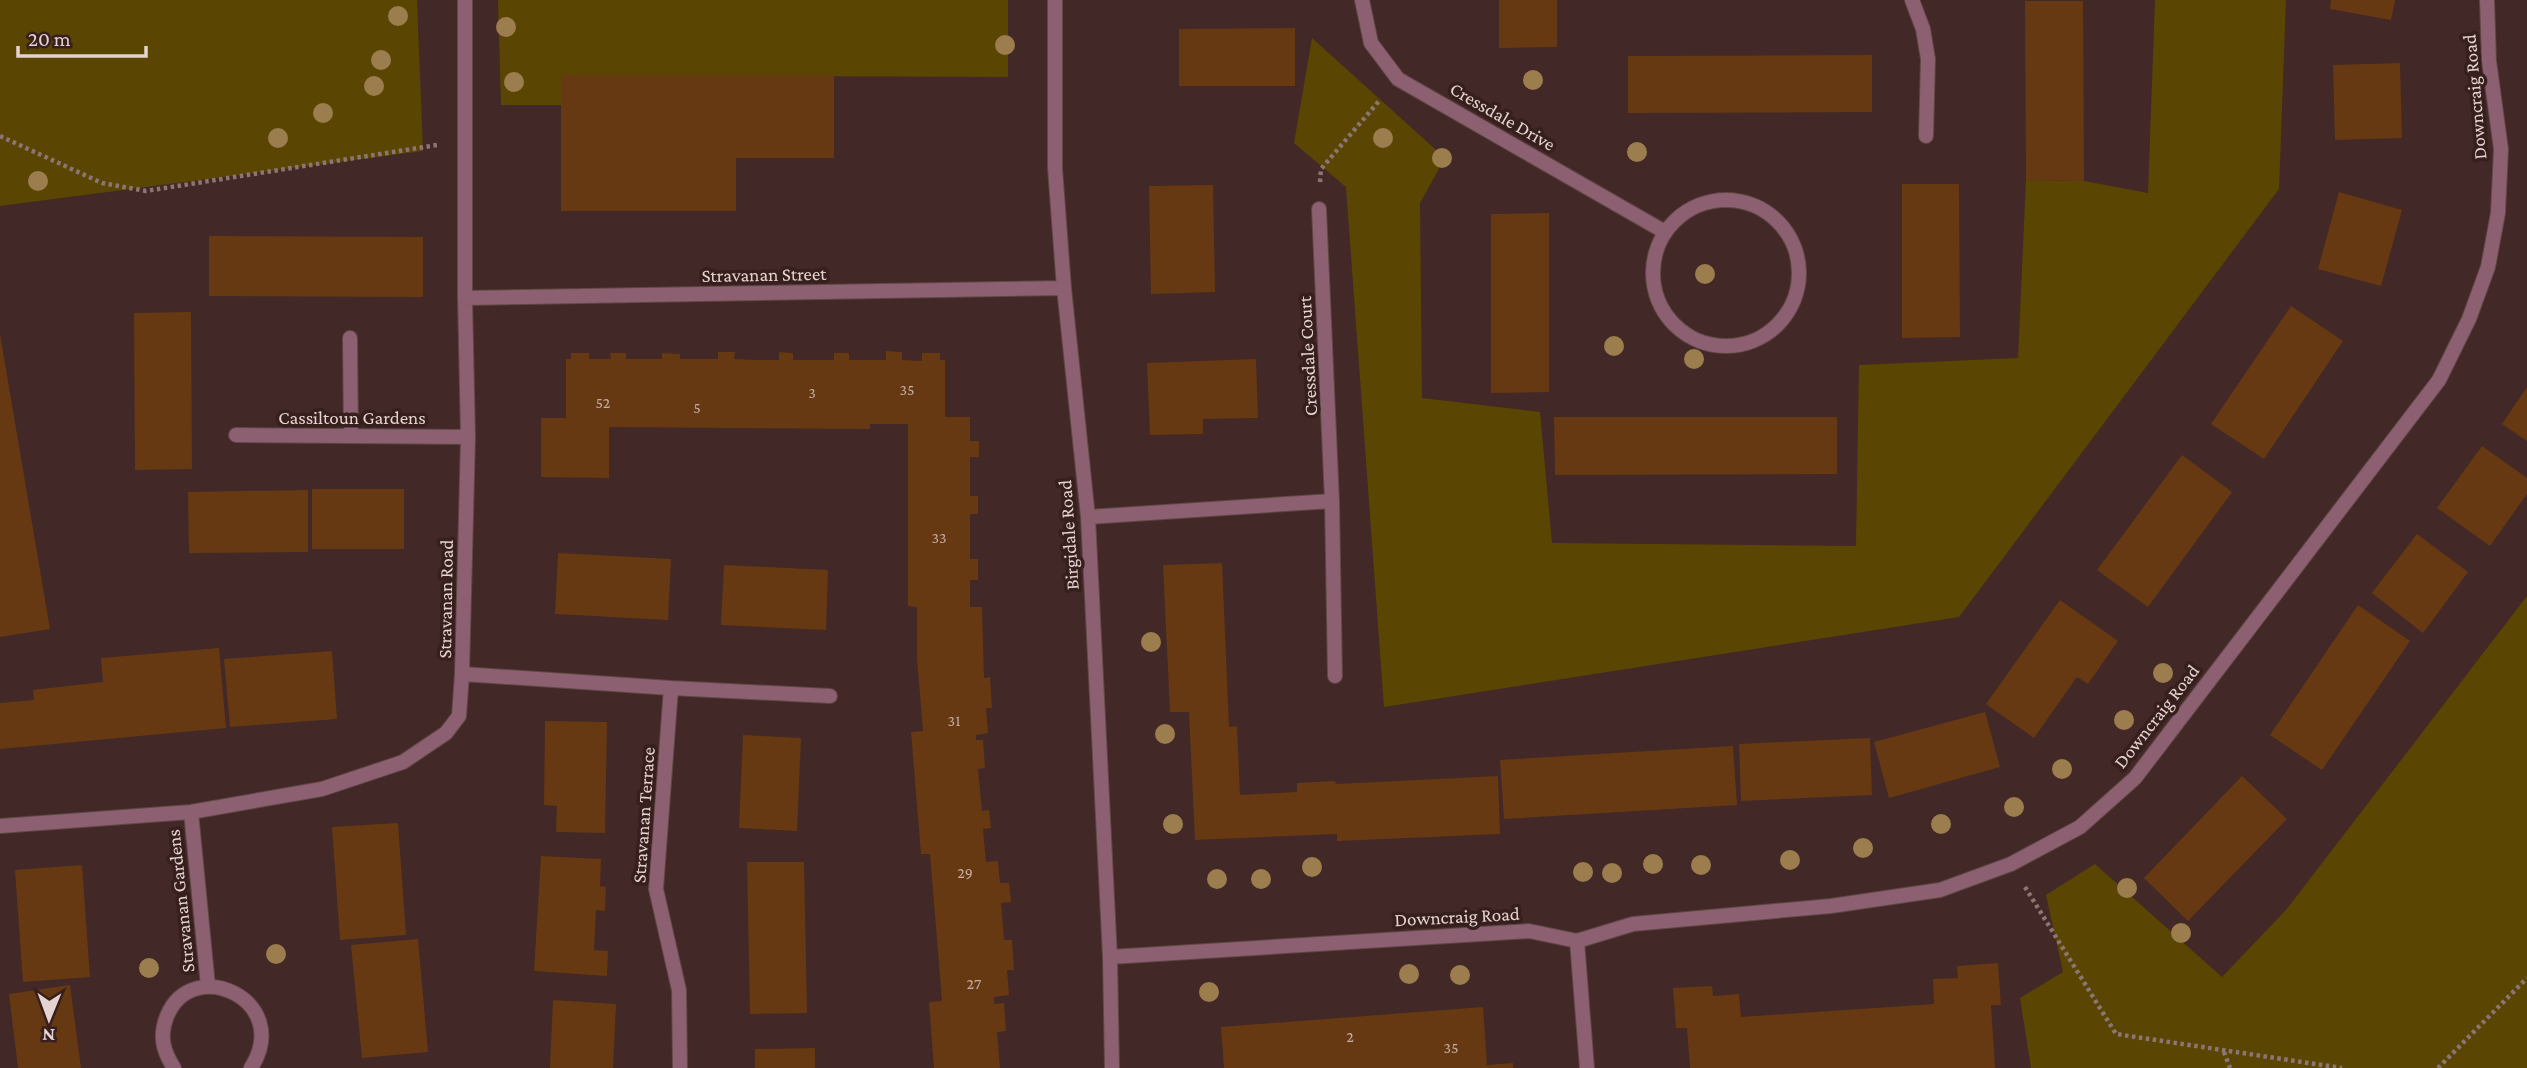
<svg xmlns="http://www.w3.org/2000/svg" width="2527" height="1068" viewBox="0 0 2527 1068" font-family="'Crimson Pro',serif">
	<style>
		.green { fill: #5b4503 }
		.building { fill: #663913 }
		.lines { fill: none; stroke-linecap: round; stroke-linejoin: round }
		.street-casing { stroke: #5f4745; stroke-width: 16 }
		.path { stroke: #8c7674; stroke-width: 4.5; stroke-dasharray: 3.5 3.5; stroke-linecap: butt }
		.street { stroke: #8c5f71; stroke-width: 14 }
		.tree { fill: #9c7d4e }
		.labels { text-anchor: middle; stroke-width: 7; stroke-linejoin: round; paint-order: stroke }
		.number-label { font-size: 16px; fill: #c4aca2 }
		.street-label { font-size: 19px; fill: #e4d3d1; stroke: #371f1d }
	</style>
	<rect width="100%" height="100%" fill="#422826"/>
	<!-- green -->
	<path class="green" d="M0,0H417L423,151L0,206Z
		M498,0H1008V77L562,75L561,105H501Z
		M2155,0H2286L2279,189L1959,617L1384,707L1346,187L1294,143L1312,38L1445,158L1420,203L1422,398L1540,412L1552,543L1856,546L1859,365L2018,358L2026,180L2084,181L2148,193Z
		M2527,596V1068H2031L2020,998L2063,972L2046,895L2095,864L2222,977L2286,910Z"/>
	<!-- building -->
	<path class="building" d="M1499,0H1557V47L1499,48Z
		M2331,0H2395L2391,20L2330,9Z
		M2025,1H2083L2084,181L2026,180Z
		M1295,28V86H1179V29Z
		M1872,55V112L1628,113V56Z
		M2400,63L2402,138L2335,140L2333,65Z
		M561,75H834V158H736V211H561Z
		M1902,184H1959L1960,337L1902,338Z
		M1213,185L1215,292L1151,294L1149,186Z
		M2339,192L2402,210L2381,286L2318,269Z
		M1549,213V392L1491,393V214Z
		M209,236L423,237V297L209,296Z
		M2291,306L2343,341L2264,459L2211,424Z
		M191,312L192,469L135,470L134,313Z
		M0,334L50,629L0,637Z
		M886,351L902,352V360L922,361V353H940V360H945V417H970V441H979V457H970V496H978V514H970V559H978V580H970V607H982L984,678L990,677L992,708H986L988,733L976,735V740H983L985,768L978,769L982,811L989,810L991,828L983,829L986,862L998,861L1000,883H1009L1011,902L1001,903L1004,940H1012L1014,970H1007L1009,995L994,997V1004L1004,1003L1006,1031L997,1032L1000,1068H934L929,1002L942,1001L930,854H921L911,732L923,731L917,658V607L908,606V424H870V429L609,427V478L541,477V418H566V359H571V353H589V359H611L610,353H626V359H662V353L680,354V359H718V352H735L734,359L755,360H779V352L793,353V360H834V353H849V360H886Z
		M1256,359L1258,418L1203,419V434L1150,435L1147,363Z
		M2527,387V441L2502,424Z
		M1554,417H1837V474L1555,475Z
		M2482,446L2527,478V494L2490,546L2437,508Z
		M2182,455L2232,492L2148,607L2097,570Z
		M312,489H404V549H312Z
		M308,490V552L189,553L188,492Z
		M2417,534L2468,572L2423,633L2372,593Z
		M558,553L671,559L668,620L555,614Z
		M1222,563L1229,727L1237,726L1240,795L1297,792V783L1335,781L1336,784L1498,776L1500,834L1337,841V834L1195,840L1189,712H1170L1163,565Z
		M724,565L828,570L826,630L721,625Z
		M2060,600L2118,641L2088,684L2077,677L2034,738L1986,704Z
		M2358,605L2410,641L2322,770L2270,735Z
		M219,648L226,728L0,749V703L34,700L33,690L103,682L101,658Z
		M332,651L337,719L230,727L224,659Z
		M1985,712L2000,767L1889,798L1874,742Z
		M545,721L607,722L605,833L556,832L557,806L544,805Z
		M743,735L801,738L797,831L739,828Z
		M1870,738L1872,795L1741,801L1739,744Z
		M1733,746L1737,805L1504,819L1500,760Z
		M2242,776L2287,819L2188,921L2144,878Z
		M398,823L406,935L340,940L332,827Z
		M541,856L601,859L600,886L606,887L605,911L596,910L594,950L608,951L607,976L534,971Z
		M747,862H804L807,1013L750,1014Z
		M82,865L90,977L23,982L15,870Z
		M418,939L428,1052L362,1058L351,945Z
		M1998,963L2001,1005H1991L1995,1068H1690L1687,1028H1676L1673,988L1712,986L1713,996L1739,994L1741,1017L1934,1004L1933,979L1958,978L1957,966Z
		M70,985L81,1068H18L9,994Z
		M553,1000L616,1004L613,1068H550Z
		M1483,1007L1487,1065L1513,1063V1068H1224L1221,1027Z
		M815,1048V1068H755V1049Z"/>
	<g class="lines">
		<defs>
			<path id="street" d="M1055,0V168L1064,288L1088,517L1110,957L1112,1068
				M1362,0L1371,43L1398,79L1665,232
				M1912,0L1923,29L1928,59L1926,136
				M1653 273a73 73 0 1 1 146 0a73 73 0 1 1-146 0Z
				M1319,209L1332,501L1335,676
				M465,298L1064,288
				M350,338L351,436
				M236,435L468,437
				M1088,517L1332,501
				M462,674L671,688L656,889L679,990L680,1068
				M671,688L830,696
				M191,812L208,986
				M0,826L191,812L322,789L403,762L446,733L459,716L462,674L468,437L465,298V0
				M1577,941L1587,1068
				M1110,957L1529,931L1577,941L1633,924L1831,906L1940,890L2011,864L2080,827L2135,778L2439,380L2469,319L2488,267L2498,213L2501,149L2489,61L2487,0
				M174,1068C163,1051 159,1036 167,1016C192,954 294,1000 251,1068"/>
		</defs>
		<!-- street casing -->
		<use href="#street" class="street-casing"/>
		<!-- path -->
		<path class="path" d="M0,136L102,183L146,191L437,145
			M1320,182L1321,169L1379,101
			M2025,887L2116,1034L2342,1068
			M2224,1052L2230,1068
			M2438,1068L2527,978"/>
		<!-- street -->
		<use href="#street" class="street"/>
	</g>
	<!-- trees -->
	<g class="tree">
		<circle cx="398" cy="16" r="10"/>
		<circle cx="506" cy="27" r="10"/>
		<circle cx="1005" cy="45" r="10"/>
		<circle cx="381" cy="60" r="10"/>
		<circle cx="1533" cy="80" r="10"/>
		<circle cx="514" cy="82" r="10"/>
		<circle cx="374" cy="86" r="10"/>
		<circle cx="323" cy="113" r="10"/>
		<circle cx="278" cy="138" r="10"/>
		<circle cx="1383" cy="138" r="10"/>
		<circle cx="1637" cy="152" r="10"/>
		<circle cx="1442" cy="158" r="10"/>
		<circle cx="38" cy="181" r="10"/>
		<circle cx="1705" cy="274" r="10"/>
		<circle cx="1614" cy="346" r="10"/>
		<circle cx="1694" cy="359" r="10"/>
		<circle cx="1151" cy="642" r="10"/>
		<circle cx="2163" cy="673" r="10"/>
		<circle cx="2124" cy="720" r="10"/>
		<circle cx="1165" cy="734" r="10"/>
		<circle cx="2062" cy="769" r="10"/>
		<circle cx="2014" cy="807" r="10"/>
		<circle cx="1173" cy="824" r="10"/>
		<circle cx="1941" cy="824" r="10"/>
		<circle cx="1863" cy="848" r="10"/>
		<circle cx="1790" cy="860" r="10"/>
		<circle cx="1653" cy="864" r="10"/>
		<circle cx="1701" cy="865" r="10"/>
		<circle cx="1312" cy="867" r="10"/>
		<circle cx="1583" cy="872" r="10"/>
		<circle cx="1612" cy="873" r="10"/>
		<circle cx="1217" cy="879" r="10"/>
		<circle cx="1261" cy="879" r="10"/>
		<circle cx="2127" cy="888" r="10"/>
		<circle cx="2181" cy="933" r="10"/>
		<circle cx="276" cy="954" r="10"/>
		<circle cx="149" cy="968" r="10"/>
		<circle cx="1409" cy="974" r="10"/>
		<circle cx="1460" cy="975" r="10"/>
		<circle cx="1209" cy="992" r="10"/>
	</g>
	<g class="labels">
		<!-- number labels -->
		<g class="number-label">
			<text x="907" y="395">35</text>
			<text x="812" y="398">3</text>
			<text x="603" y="408">52</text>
			<text x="697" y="413">5</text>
			<text x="939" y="543">33</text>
			<text x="954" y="726">31</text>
			<text x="965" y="878">29</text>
			<text x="974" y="989">27</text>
			<text x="1350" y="1042">2</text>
			<text x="1451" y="1053">35</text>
		</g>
		<!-- street labels -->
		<g class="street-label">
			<text transform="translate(2474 97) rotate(-95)" y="7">Downcraig Road</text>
			<text transform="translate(1503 116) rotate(30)" y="7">Cressdale Drive</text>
			<text transform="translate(764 274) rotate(-1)" y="7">Stravanan Street</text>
			<text transform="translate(1307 356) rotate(-93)" y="7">Cressdale Court</text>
			<text x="352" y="424">Cassiltoun Gardens</text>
			<text transform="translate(1068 535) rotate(-94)" y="7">Birgidale Road</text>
			<text transform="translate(445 599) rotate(-89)" y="7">Stravanan Road</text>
			<text transform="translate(2156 716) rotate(-52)" y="7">Downcraig Road</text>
			<text transform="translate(643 815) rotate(-86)" y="7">Stravanan Terrace</text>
			<text transform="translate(180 901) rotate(-96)" y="7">Stravanan Gardens</text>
			<text transform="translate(1457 916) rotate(-3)" y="7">Downcraig Road</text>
		</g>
	</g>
	<!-- north arrow -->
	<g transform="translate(49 1019) rotate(181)" stroke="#371f1d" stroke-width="5" paint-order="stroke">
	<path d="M0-5L12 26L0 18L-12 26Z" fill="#e4d3d1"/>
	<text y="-10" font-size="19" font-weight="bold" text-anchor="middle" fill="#e4d3d1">N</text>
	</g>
	<!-- scale -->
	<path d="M18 46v10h128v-10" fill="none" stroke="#e4d3d1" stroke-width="3.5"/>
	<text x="28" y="46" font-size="21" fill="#e4d3d1" stroke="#371f1d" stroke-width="5" paint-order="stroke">20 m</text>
</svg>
